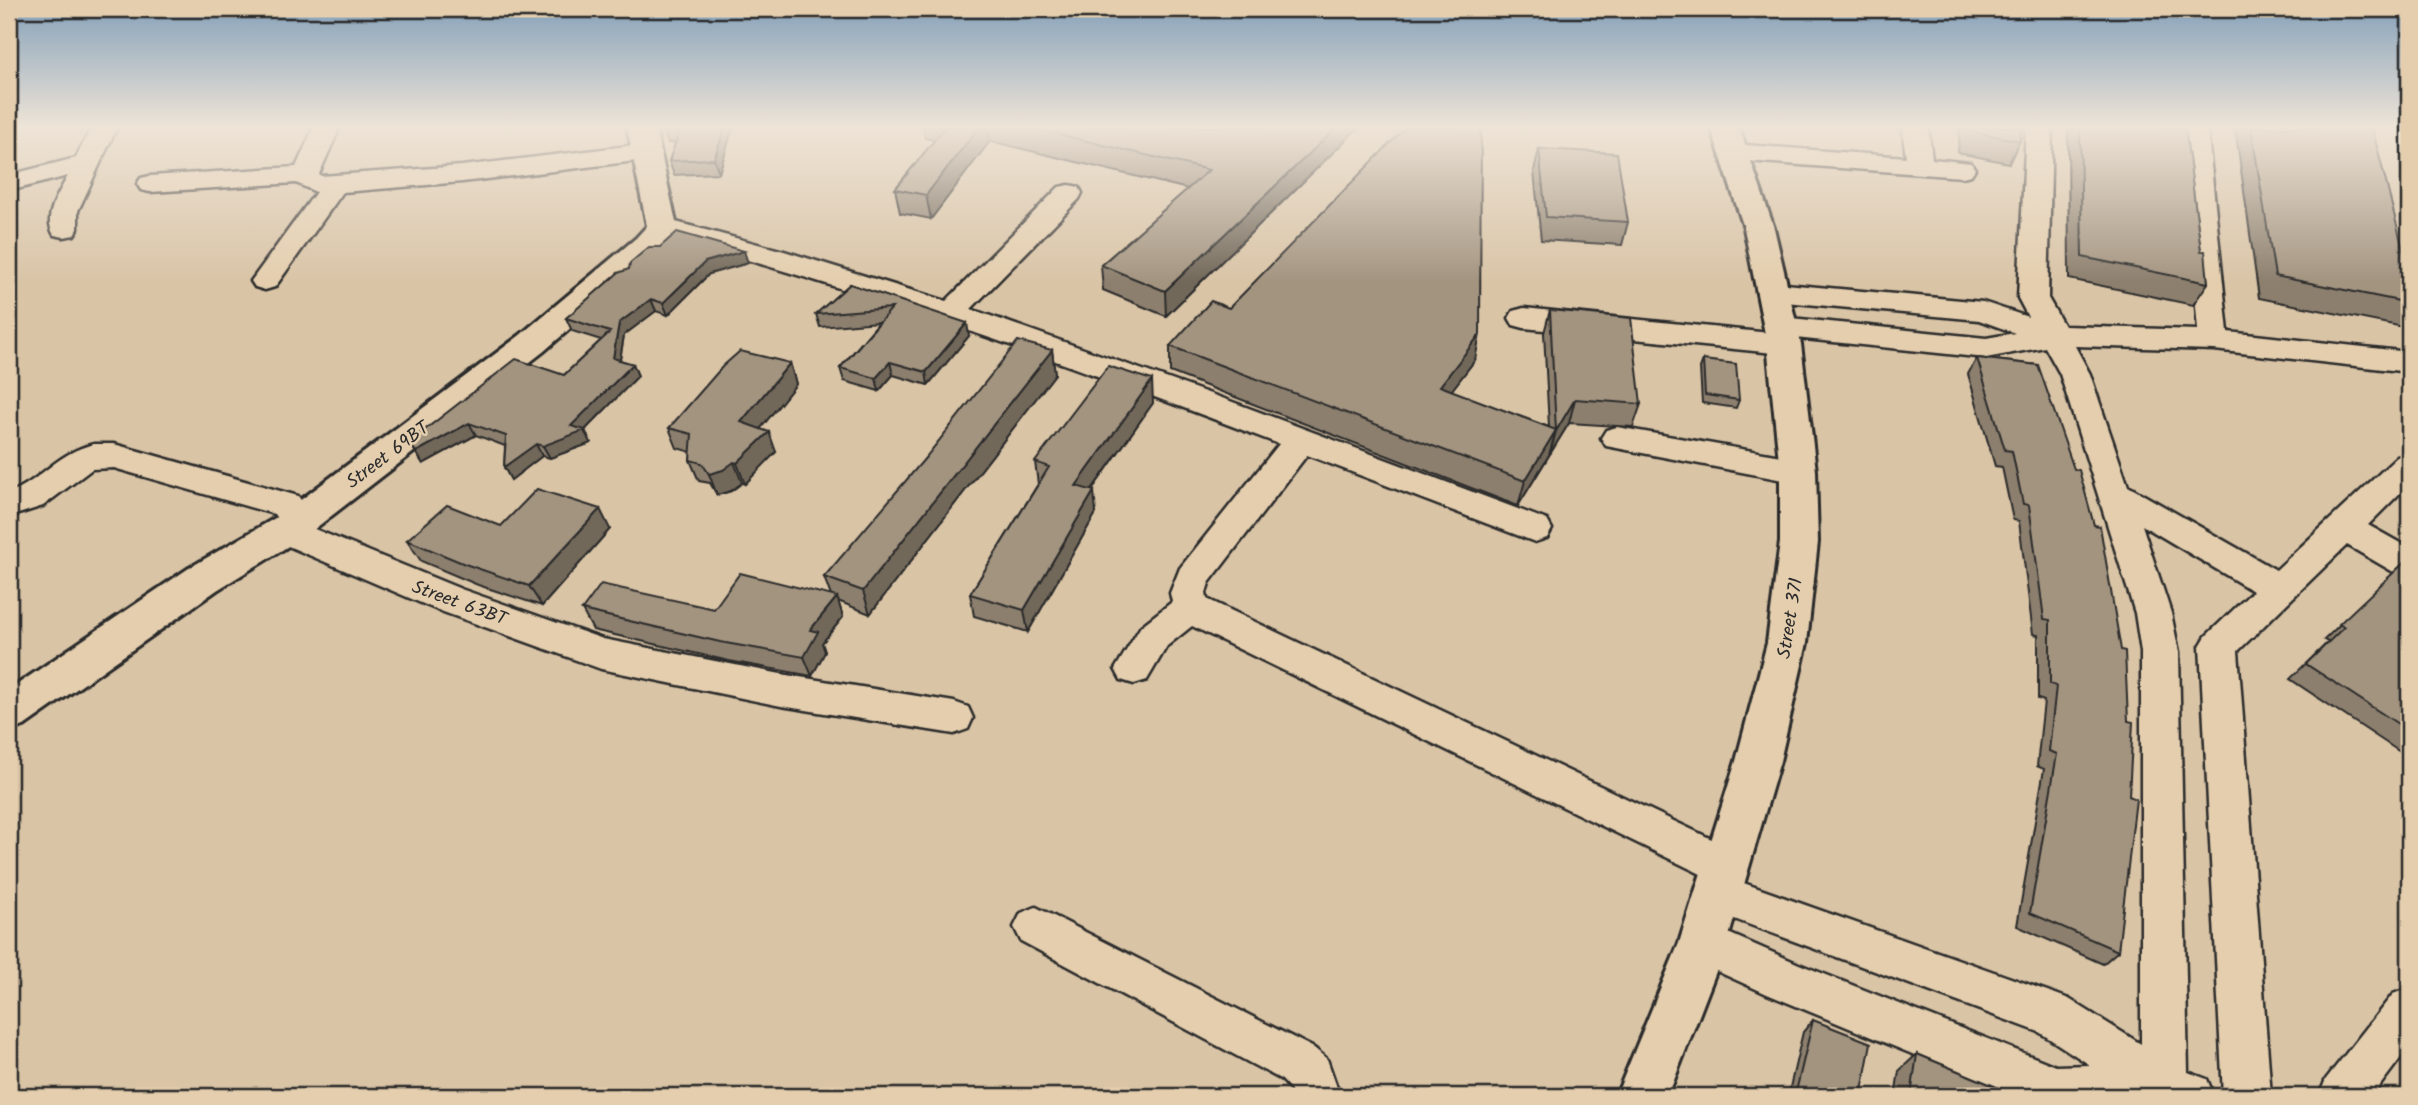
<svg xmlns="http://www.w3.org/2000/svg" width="2418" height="1105" viewBox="0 0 2418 1105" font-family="Kalam,sans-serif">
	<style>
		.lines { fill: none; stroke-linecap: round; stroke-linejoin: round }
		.street-casing { stroke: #2b2b2b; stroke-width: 5 }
		.secondary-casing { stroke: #2b2b2b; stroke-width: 6 }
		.street { fill: #e4ceae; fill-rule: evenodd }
		.secondary { fill: #e4ceae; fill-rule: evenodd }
		.wall { fill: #8c7f6e; stroke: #2b2b2b; stroke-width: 2 }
		.shaded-wall { fill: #72685a; stroke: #2b2b2b; stroke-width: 2 }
		.building { fill: #a39480; stroke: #2b2b2b; stroke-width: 2 }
		.labels { text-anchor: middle; stroke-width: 5; stroke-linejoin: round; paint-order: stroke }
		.street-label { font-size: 19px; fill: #2b2b2b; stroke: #e4ceae }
	</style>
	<rect width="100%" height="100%" fill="#d9c4a6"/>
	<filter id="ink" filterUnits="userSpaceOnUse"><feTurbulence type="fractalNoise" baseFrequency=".0143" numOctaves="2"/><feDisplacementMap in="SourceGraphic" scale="14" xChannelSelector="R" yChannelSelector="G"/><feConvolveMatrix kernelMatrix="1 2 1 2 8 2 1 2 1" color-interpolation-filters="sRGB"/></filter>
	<g filter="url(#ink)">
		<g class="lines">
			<defs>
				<path id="street" d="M91,127H117L78,211V229L74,235L64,237L54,235C42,217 59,193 68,176L9,191V175L76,158Z
					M314,127H340L319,174L321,176L462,166L644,144L653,146L657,152L653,158L644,160L462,182L343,192L275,287L265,290L255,287L251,281L316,192L296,183L150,192L141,190L137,184L141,178L150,176L296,167Z
					M1902,127H1928L1932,159L1971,163L1975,169L1971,175L1962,177L1733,160L1724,158L1720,152L1724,146L1733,144L1906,157Z
					M2026,127H2052L2048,298L2064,326L2198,330L2181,127H2207L2228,332L2409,352V372L2214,350L2075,346L2090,374L2128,486L2276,570L2397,457L2409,453V484L2368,525L2409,548V578L2397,574L2347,545L2238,651L2271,1096H2223L2200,646L2206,636L2253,591L2142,525L2171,613L2179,652L2188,1072L2207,1079L2214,1096H2014L1767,994L1688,958L1681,943L1688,928L1703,922L1799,964L2056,1066L2090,1065L2039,1032L1702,907L1696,893L1702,879L1707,877L1192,626L1167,646L1147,680L1134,684L1121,680L1115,669L1141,626L1172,602L1170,593L1180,568L1279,444C1073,365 866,291 652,233L648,227L652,221L662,219L672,221L784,251L946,301L1059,187L1069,185L1079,187L1082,193L1079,199L971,309L1222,398L1547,520L1552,529L1547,538L1535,542L1307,455L1209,583L1206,593L1207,599L1741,853L1747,866L1738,881L2053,993L2069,999L2141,1044V652L2135,613L2060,374L2045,347L1986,358L1795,338L1799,344L1795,351L1784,354L1524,328L1513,325L1509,318L1513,311L1524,308L1770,333L1766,327L1770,320L1781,317L1986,338L2015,333L1979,320L1774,301L1764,298L1759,292L1764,286L1774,283L1983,302L2028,317L2018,298Z
					M1617,427L1798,459L1810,463L1815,471L1810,479L1798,483L1606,446L1601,438L1606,430Z
					M94,444H114L298,496L311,514L312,528L461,589L603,639L781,674L954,702L968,707L973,718L968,729L954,734L781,706L601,669L435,609L288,546C276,534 282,524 274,514L114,468L92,469L43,506L9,517V493C41,481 56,453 94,444Z
					M1036,907L1314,1048L1327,1059L1340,1096H1292L1291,1090L1282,1080L1021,941L1014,927L1021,913Z
					M2409,988V1047L2372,1096H2319L2326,1079L2393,994Z"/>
				<path id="secondary" d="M627,127H655L677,227L658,252L543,352L308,534L217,590L24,726L9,731V690L189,568L282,514L519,336L636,238L647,226Z
					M1711,127H1739L1774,228L1801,344L1816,471L1818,542L1807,643L1780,761L1727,943L1668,1096H1616L1679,943L1736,761L1767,643L1780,542V471L1767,344L1744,228Z"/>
			</defs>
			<!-- street casing -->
			<use href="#street" class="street-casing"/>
			<!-- secondary casing -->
			<use href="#secondary" class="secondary-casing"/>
			<!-- street -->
			<use href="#street" class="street"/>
			<!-- secondary -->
			<use href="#secondary" class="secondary"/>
		</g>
		<!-- wall -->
		<path class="wall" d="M664,127H733L719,173L674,175L669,161L675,143H668L663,129Z
			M923,127H1359L1166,316L1103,290L1101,265L1188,189L990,141L931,219L900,213L895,189L935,140L925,138Z
			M1960,127H2021L2020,141L2009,163L1958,153Z
			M2068,127H2185L2201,251L2208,283L2193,305L2069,279Z
			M2235,127H2372L2409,303V320L2403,327L2259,298Z
			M1539,149L1628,222L1622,245L1541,240L1534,171Z
			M660,247L748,263L709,274L668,315L656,311L624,335L620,360L633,364L638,376L585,430L591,443L550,458L542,456L511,480L504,467L505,446L476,435L423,464L409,442L564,375L601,340L572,331L566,318L629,269Z
			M850,284L969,336L928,385L893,375L879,391L844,381L840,368L879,322L820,327L816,314Z
			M1229,308L1475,360L1451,391L1549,427L1544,333L1550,310L1641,404L1633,427L1569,423L1518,506L1170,372V346Z
			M1052,350L1055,374L870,614L838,601L843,617L822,643L825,652L812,676L729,661L593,630L582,610L714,609L831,596L824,577Z
			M1977,358L2038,365L2118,951L2103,964L2017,926L2044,769L2037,766L2044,701L2038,699V635L2033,634L2019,521L2013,520L2002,467L1995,466L1968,374Z
			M1703,360L1739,400L1736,408L1702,403L1700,368Z
			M790,363L796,384L760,429L776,452L745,484L742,483L731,491L717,495L710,483L699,481L690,460L691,452L677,448L669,428Z
			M1153,403L1092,490L1096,513L1028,632L974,616L970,594L1038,484L1035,462Z
			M501,526L610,529L542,606L478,585L421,561L407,540Z
			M2408,559H2409V758L2290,679L2328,642L2324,640Z
			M1813,1020L1861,1096H1788L1803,1032Z
			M1917,1054L2018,1096H1895L1899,1071Z"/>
		<!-- shaded-wall -->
		<path class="shaded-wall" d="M725,127H733L719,173L714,159Z
			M979,127H988L990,141L931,219L926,195Z
			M1337,127H1359L1166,316L1165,291Z
			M744,251L748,263L709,274L668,315L663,303L705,262Z
			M651,299L656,311L624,335L618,371L613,358L619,323Z
			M967,323L969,336L928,385L926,372Z
			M1480,334L1475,360L1435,412L1440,386Z
			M1052,350L1055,374L870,614L863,591Z
			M890,362L893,375L879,391L876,378Z
			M790,363L796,384L749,443L741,422Z
			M633,364L638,376L584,431L591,443L550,458L543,446L571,426Z
			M1152,380L1153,403L1078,509L1076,486Z
			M1575,399L1569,423L1550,454L1556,431Z
			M469,423L476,435L423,464L416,452Z
			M1556,430L1549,455L1518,506L1525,481Z
			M769,432L776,452L745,484L737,463Z
			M536,444L542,456L511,480L504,467Z
			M734,462L742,483L731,491L717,495L709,474Z
			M1094,491L1096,513L1028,632L1024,610Z
			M600,509L610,529L542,606L529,586Z
			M837,597L843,617L822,643L825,652L812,676L804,657L810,630Z"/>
		<!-- building -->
		<path class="building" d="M664,127H725L714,159L669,161L681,128L663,129Z
			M945,127H979L926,195L895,189Z
			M1027,127H1337L1165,291L1101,265L1209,170Z
			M1406,127H1481L1480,334L1440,386L1556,430L1525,481L1170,346L1211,301L1229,308Z
			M1969,127H2021L2020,141L1969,131Z
			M2080,127H2185L2201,251H2205L2208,283L2082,257Z
			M2251,127H2372L2409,273V303L2275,276Z
			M1539,149L1617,153L1628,222L1546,217Z
			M677,232L744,251L705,262L663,303L651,299L619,323L613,358L633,364L571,426L585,430L543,446L536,444L504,467L506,436L469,423L416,452L409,442L516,359L564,375L610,332L566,318L618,273L629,269L630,263L649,247H660Z
			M850,284L967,323L926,372L890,362L876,378L840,368L892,308L816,314Z
			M1550,310L1631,318L1641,404L1575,399L1556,431Z
			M1018,341L1052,350L863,591L824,577L926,457Z
			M740,351L790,363L741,422L769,432L737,463L734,462L723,470L709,474L702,463L690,460L692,434L669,428L723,366Z
			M1977,358L2038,365L2074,469L2079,470L2094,525L2100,526L2121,650L2125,651L2128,721L2133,722L2129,796L2136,799L2118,951L2030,913L2057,754L2049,751L2056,686L2050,684V620L2044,619L2029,505L2023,504L2012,451L2005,450Z
			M1703,360L1736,364L1739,400L1705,395Z
			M1108,366L1152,380L1076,486L1094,491L1024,610L970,594L1049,467L1035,462Z
			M537,489L600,509L529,586L465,564L407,540L447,505L501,526Z
			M2408,559H2409V731L2306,664L2344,627L2339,624Z
			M740,573L837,597L810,630L818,632L804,657L720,642L582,610L601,584L714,609Z
			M1813,1020L1871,1043L1861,1096H1795Z
			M1917,1054L2018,1096H1911Z"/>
	</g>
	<!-- sky -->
	<linearGradient id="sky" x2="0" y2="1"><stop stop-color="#84a0b9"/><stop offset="0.45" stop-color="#eee4d7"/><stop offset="1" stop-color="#eee4d7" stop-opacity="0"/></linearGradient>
	<rect width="2418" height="282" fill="url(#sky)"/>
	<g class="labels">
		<!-- street labels -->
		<g class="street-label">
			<text transform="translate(387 454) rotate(-37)" y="7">Street 69BT</text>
			<text transform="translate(460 602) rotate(20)" y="7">Street 63BT</text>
			<text transform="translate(1789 618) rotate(-81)" y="7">Street 371</text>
		</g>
	</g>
	<!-- margin -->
	<rect width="2418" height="1105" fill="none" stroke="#e4ceae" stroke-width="35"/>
	<rect x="18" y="18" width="2383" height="1070" fill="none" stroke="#2b2b2b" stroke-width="2.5" filter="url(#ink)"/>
</svg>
